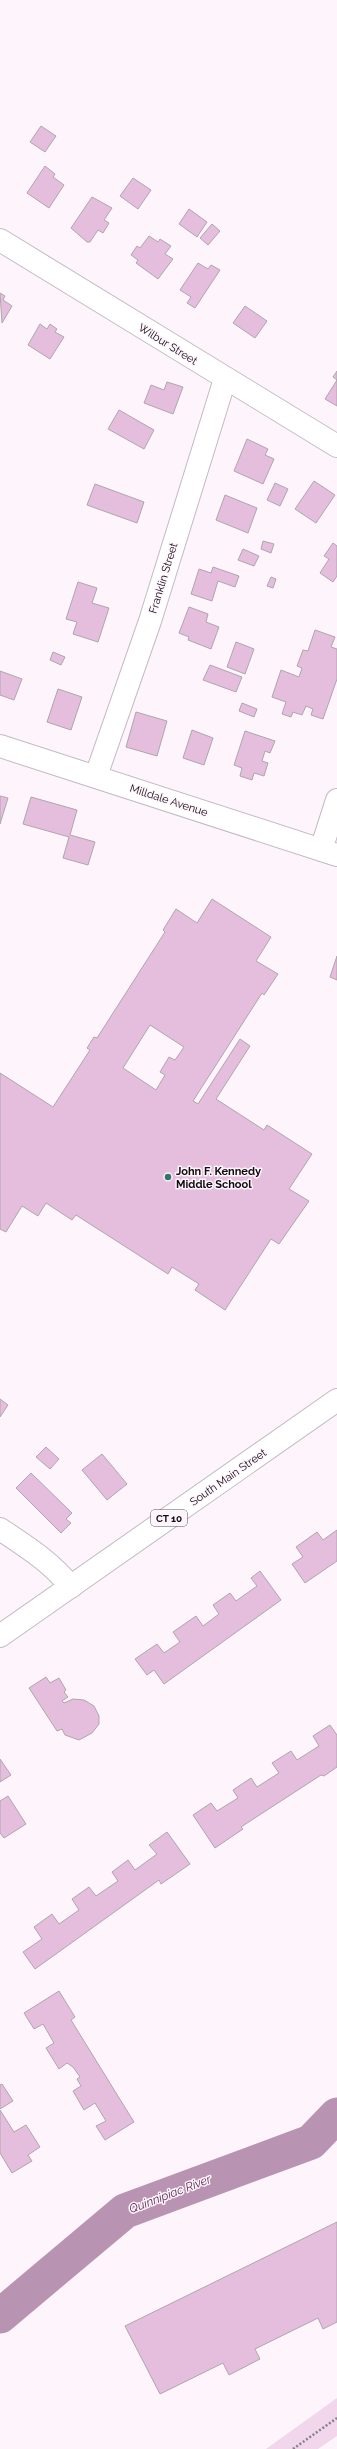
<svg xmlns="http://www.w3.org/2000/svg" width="337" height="2449" viewBox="0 0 337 2449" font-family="Raleway,sans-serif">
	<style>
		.green { fill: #f1d6ec }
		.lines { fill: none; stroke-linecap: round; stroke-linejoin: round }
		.river { stroke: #b994b2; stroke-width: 35 }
		.building { fill: #e5bedd; stroke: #afa5ad; fill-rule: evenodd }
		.minor-casing { stroke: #c4bac2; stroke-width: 24 }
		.highway-casing { stroke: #c4bac2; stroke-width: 24 }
		.path { stroke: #888187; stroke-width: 2.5; stroke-dasharray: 2 2; stroke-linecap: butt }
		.minor { stroke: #fff; stroke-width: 22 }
		.highway { stroke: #fff; stroke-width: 22 }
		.poi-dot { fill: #30766c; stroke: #fef4fc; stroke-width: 1.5 }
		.labels { text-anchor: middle; stroke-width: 3; stroke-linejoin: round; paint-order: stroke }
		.shield { fill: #fef4fc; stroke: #575256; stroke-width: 1 }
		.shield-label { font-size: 10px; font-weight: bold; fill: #100c0f }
		.street-label { font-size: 11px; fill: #100c0f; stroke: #fef4fc }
		.poi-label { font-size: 11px; font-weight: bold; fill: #100c0f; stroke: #fef4fc; text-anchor: start }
		.water-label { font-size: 12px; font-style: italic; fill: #5c2c55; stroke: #fef4fc }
	</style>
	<rect width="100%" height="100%" fill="#fef4fc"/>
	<!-- green -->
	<path class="green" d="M337,2398V2436L318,2449H266Z"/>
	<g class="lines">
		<!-- river -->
		<path class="river" d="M0,2316L125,2211L311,2142L337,2115"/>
	</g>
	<!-- building -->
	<path class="building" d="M41,126L56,136L45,152L30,142Z
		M45,166L55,174L53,177L64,185L49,208L27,193Z
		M133,178L151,190L138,209L120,196Z
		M92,197L112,208L104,220L109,223L103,233L98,230L90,242H87L71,228Z
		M189,209L207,222L197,237L179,224Z
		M212,224L220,231L208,245L200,238Z
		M149,236L158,242L160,239L171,246L165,254L173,259L158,279L136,263L138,260L131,255L137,246L140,248Z
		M198,263L208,269L211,265L220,270L195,308L187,303L191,297L180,290Z
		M0,293L5,296L3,300L12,306L2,323Z
		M245,306L267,321L255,338L233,323Z
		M40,324L47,329L50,324L57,329L55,332L64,337L50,359L28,345Z
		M337,371V406L325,399L337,380L333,377Z
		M167,382L183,387L173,414L144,403L151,385L164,390Z
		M119,410L154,430L144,449L108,429Z
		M247,439L268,449L265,455L274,459L263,484L234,471Z
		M314,481L335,495L316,523L295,509Z
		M275,483L288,489L280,506L267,500Z
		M95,484L144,502L137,523L87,505Z
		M225,495L257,508L248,533L216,520Z
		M263,541L274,544L271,553L261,549Z
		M333,543L337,546V576L333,582L320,573L329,559L324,556Z
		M243,549L259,556L254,566L238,560Z
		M213,567L239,576L235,587L218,581L212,601L191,594L199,569L211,573Z
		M271,577L276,579L273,588L267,586Z
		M78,582L97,588L92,603L109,608L98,642L73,634L77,622L66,619Z
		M189,607L208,614L206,622L219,627L211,649L188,640L189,637L179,633Z
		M315,630L335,637L331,647L337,649V679L323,719L311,715L313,709L306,706L302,715L293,712L291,717L282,714L286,702L272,697L281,670L299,677L302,668L297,666L303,650L308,651Z
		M236,642L254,649L245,674L227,667Z
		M53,652L65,657L61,665L50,660Z
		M210,665L242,677L236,692L203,680Z
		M0,671L22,679L14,700L0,695Z
		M58,689L82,697L71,730L47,722Z
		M242,703L257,709L254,717L239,711Z
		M136,712L167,721L157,756L126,747Z
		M192,730L213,738L204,765L183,758Z
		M245,731L275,741L270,753L265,751L262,761L268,763L264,776L254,773L252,780L240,776L242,768L234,765Z
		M0,796L8,798L0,824Z
		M31,797L77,810L70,835L95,842L88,865L63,858L69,837L23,824Z
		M212,899L271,937L256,961L278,974L264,995L262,993L193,1101L198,1104L240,1039L250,1046L216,1099L264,1130L267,1125L312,1154L289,1189L309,1201L279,1244L271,1239L225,1310L195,1290L199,1284L172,1267L168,1274L76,1215L72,1220L46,1203L38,1216L22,1206L6,1232L0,1229V1073L53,1107L90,1050L87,1048L94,1037L97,1038L165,932L163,930L176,909L197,923ZM150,1025L184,1047L175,1060L169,1057L160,1072L165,1075L156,1090L123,1068Z
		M337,956V980L330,977Z
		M0,1399L8,1405L0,1417Z
		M46,1447L59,1459L50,1469L36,1457Z
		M102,1454L127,1484L107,1500L82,1470Z
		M31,1473L72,1513L66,1519L71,1523L61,1533L16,1488Z
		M337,1530V1561L305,1583L292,1564L303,1557L296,1547L317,1532L323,1540Z
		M260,1571L281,1600L164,1684L154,1670L147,1675L135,1659L157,1644L164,1653L180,1642L173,1632L196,1616L203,1626L219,1614L213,1605L230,1593L236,1601L257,1586L251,1578Z
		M46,1677L50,1683L59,1678L66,1690L64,1692L68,1697L62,1701L64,1703L73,1699L84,1700L94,1706L99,1716V1724L92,1733L79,1740L65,1735L62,1729L57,1731L29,1688Z
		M330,1725L337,1735V1767L324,1776L321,1775L241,1827L243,1829L215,1848L193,1815L211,1803L217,1811L238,1798L233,1790L251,1778L257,1787L279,1773L272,1763L291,1751L297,1760L319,1746L313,1736Z
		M0,1759L11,1775L0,1782Z
		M8,1796L26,1824L4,1838L0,1833V1801Z
		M167,1832L190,1864L161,1884L159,1880L35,1969L23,1952L42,1939L34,1927L52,1914L59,1924L79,1910L72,1899L89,1887L96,1896L118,1881L112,1872L128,1860L135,1870L157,1854L149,1845Z
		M59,1991L75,2017L71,2020L134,2122L105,2140L96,2126L106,2121L95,2103L84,2110L73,2091L81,2086L77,2079L80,2077L73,2067L67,2063L59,2069L46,2048L54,2043L43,2024L34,2029L24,2013Z
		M2,2084L13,2101L0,2109V2085Z
		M0,2110L14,2132L26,2125L40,2147L28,2155L32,2161L12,2173L0,2153Z
		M337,2222V2322L323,2329L318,2318L255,2349L260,2359L229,2375L223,2363L160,2394L125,2326Z"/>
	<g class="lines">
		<defs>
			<path id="minor" d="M0,240L337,446
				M0,746L337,855
				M96,776L150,621L225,379
				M321,850L337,800
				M0,1529C27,1547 51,1562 71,1587"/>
			<path id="highway" d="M0,1636L337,1400"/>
		</defs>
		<!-- minor casing -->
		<use href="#minor" class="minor-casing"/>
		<!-- highway casing -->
		<use href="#highway" class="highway-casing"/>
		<!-- path -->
		<path class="path" d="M293,2449L337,2418"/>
		<!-- minor -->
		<use href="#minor" class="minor"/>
		<!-- highway -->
		<use href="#highway" class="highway"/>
	</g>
	<!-- markers -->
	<circle class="poi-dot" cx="168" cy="1177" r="4"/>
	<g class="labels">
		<!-- shield labels -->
		<rect class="shield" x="151" y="1510" width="36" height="16" rx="3"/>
		<g class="shield-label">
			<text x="169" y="1522">CT 10</text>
		</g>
		<!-- street labels -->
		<g class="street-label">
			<text transform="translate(168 344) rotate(32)" y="4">Wilbur Street</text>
			<text transform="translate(163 578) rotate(-73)" y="4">Franklin Street</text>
			<text transform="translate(169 800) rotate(18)" y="4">Milldale Avenue</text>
			<text transform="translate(228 1477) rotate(-35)" y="4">South Main Street</text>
		</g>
		<!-- poi labels -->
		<g class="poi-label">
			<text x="176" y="1175">John F. Kennedy<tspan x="176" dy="13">Middle School</tspan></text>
		</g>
		<!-- water labels -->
		<g class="water-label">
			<text transform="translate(170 2194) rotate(-21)" y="4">Quinnipiac River</text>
		</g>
	</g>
</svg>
